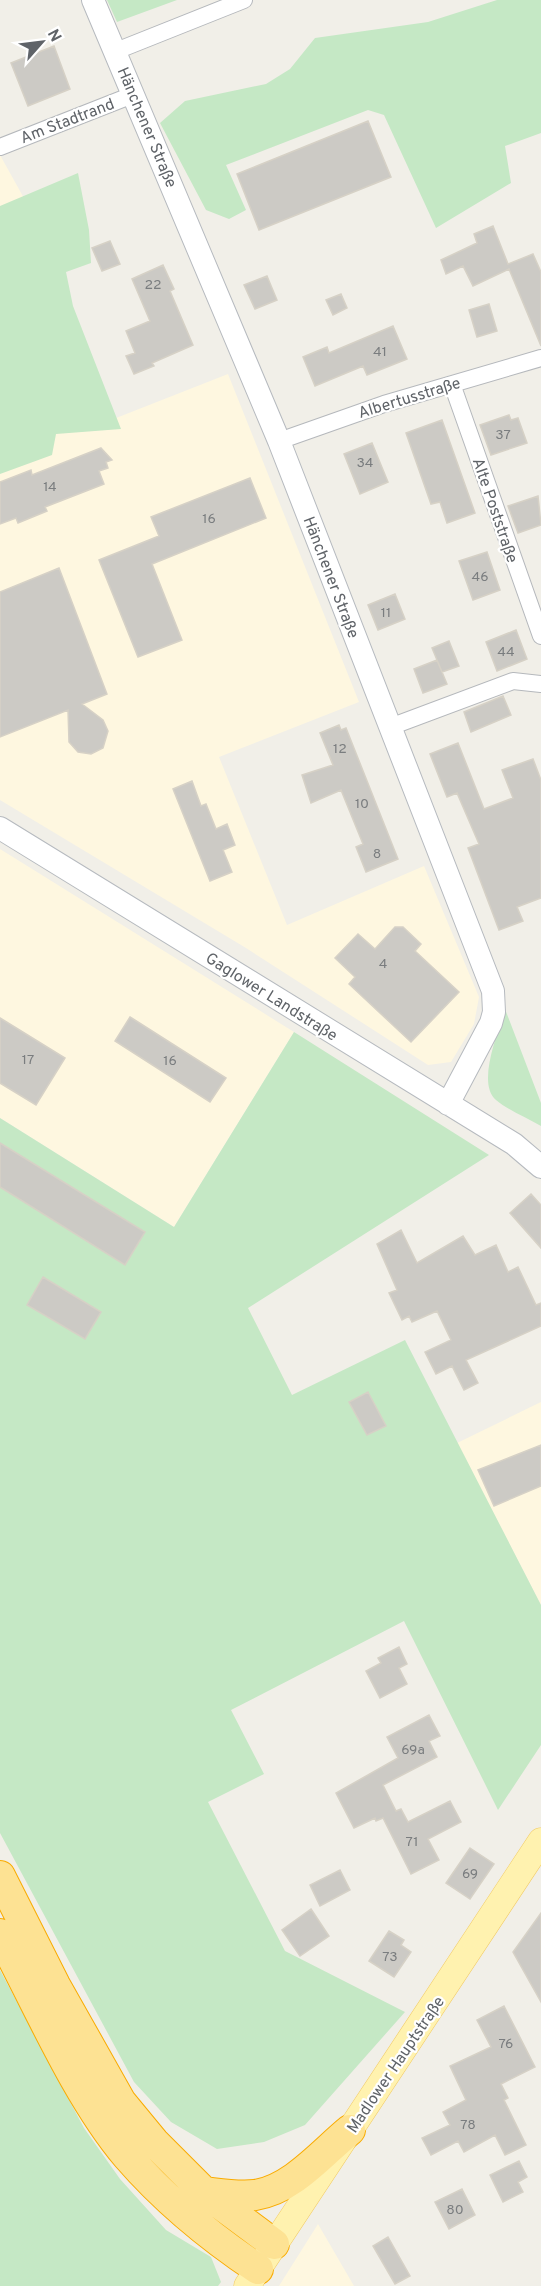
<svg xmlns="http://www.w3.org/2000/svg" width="541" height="2286" viewBox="0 0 541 2286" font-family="Overpass,sans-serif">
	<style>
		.commercial { fill: #fef7e0 }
		.green { fill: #c5e8c5 }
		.building { fill: #cccac5; stroke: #d6d1c6; stroke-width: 1.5 }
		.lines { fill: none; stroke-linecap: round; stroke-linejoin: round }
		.street-casing { stroke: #b5b8bc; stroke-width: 18 }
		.secondary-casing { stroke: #b6babf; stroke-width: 24 }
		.primary-casing { stroke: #f2c960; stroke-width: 27 }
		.highway-casing { stroke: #f9ab00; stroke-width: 32 }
		.street { stroke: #fff; stroke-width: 16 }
		.secondary { stroke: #fff; stroke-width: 22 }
		.primary { stroke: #fff2af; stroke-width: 26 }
		.highway { stroke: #fde293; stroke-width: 30 }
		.labels { text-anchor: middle; stroke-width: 4.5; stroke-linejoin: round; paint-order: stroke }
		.number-label { font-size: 14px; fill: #7a7d7f }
		.street-label { font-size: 16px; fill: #5f6368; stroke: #fff }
	</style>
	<rect width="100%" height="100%" fill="#f1efe8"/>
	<!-- commercial -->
	<path class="commercial" d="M0,155L25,200L111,420L228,374L359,702L219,757L287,925L424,866L479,997L474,1024L451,1062L428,1065L246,948L0,800Z
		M0,849L294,1032L174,1227L0,1118Z
		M541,1402V1605L457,1443Z
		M318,2224L354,2286H279Z"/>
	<!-- green -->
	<path class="green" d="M107,0H177L117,22Z
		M497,0H541V133L505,146L511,183L436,228L384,115L368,110L226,165L246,210L229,219L206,210L160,123L185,101L266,84L290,69L315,38L428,22Z
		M78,173L89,230L91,263L66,272L73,306L121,429L56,434L52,455L0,474V206Z
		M505,1009L541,1103V1126C527,1118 508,1110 496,1100C476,1083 499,1031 505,1009Z
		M294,1032L489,1155L248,1308L292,1395L405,1340L541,1605V1745L498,1810L404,1621L231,1710L264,1774L208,1802L285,1951L405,2012L305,2125L264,2142L217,2149L171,2122L134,2082L0,1833V1118L174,1227Z
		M0,1970L84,2128L120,2179L166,2230L211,2257L221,2282L218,2286H0Z"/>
	<!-- building -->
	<path class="building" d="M54,46L70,89L28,106L11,63Z
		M368,121L391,177L259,230L237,174Z
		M493,226L508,264L533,254L541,272V346L509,269L473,286L463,266L446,274L441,260L477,243L474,234Z
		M110,241L120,264L102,271L92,248Z
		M163,265L174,289L170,291L193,345L152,363L154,366L134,374L126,356L135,353L126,331L150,321L132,279Z
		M267,276L277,300L255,309L244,285Z
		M341,294L347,308L333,315L326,300Z
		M489,304L497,331L477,337L469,310Z
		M393,326L407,359L367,375L363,366L315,386L303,357L327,347L329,353Z
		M509,415L511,420L518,418L527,443L491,455L480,425Z
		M442,420L475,513L447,523L440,502L431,504L406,433Z
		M372,443L388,482L360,494L344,454Z
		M101,448L112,460L106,462L108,468L99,471L104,484L45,507L47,511L18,523L16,518L0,524V482L31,470L32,475Z
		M250,478L266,518L152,564L182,640L138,657L99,560L159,536L151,517Z
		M538,496L541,525L518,533L508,506Z
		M487,552L500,590L473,600L459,561Z
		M59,568L107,694L82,704L103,720L108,731L103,748L91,754L78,752L69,742L68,710L0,737V592Z
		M395,594L405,619L378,630L368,605Z
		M516,630L527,659L497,671L486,642Z
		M449,641L459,666L442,672L432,648Z
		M437,660L447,684L423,693L414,669Z
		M503,696L511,715L471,732L464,712Z
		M339,725L341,730L346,728L398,859L366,872L356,847L363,844L341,790L311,803L302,775L333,765L320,733Z
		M458,743L484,809L513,798L502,770L533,759L541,780V898L517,907L523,921L499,930L468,848L479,844L457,793L447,797L430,754Z
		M192,781L201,806L206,804L216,829L227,824L235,845L223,850L232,872L210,881L173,789Z
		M395,927H403L421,944L415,951L459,992L411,1042L349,984L355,977L335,958L358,934L375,949Z
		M130,1017L226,1078L210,1102L115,1041Z
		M0,1018L65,1058L36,1105L0,1083Z
		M0,1143L145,1232L125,1265L0,1187Z
		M531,1194L541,1205V1248L510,1213Z
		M401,1230L417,1263L463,1236L475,1255L496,1245L508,1272L518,1267L536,1305L541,1303V1326L466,1360L478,1383L464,1390L452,1366L436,1374L425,1352L451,1340L437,1311L412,1322L409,1316L402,1320L389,1293L397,1290L377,1244Z
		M43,1277L101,1312L85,1339L27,1305Z
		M368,1392L386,1426L367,1435L349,1402Z
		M541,1445V1486L494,1506L478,1470Z
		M399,1647L407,1664L399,1668L407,1684L380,1698L366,1671L381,1663L378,1658Z
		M429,1715L440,1736L429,1741L437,1757L383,1785L396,1811L401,1809L408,1822L450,1801L461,1822L428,1839L439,1860L411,1874L383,1818L376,1821L375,1818L354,1828L336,1793L398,1758L387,1737Z
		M470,1848L494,1864L470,1899L446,1883Z
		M340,1870L350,1890L320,1906L310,1885Z
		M311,1909L329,1936L300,1956L282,1930Z
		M541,1913V2002L513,1952Z
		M389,1931L404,1940L401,1945L411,1952L394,1977L369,1961Z
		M504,2006L535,2067L501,2084L508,2098L504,2100L526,2145L505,2155L495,2135L464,2152L458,2141L431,2155L422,2138L450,2125L443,2112L466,2100L450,2066L491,2047L477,2020Z
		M519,2161L527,2177L518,2182L523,2192L503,2202L490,2175Z
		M462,2189L475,2215L449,2229L435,2202Z
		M388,2237L410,2276L395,2284L373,2246Z"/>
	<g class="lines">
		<defs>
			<path id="street" d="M116,51L244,0
				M0,147L135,94
				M452,384L541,636
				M279,441L384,404L541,358
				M390,727L513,681L541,684"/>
			<path id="secondary" d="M93,0L279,441L493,991L494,1012L491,1023L448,1104
				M0,828L514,1144L541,1167"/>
			<path id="primary" d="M247,2286L541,1841"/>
			<path id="highway" d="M0,1876L55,1985L121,2102L154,2142L204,2192L274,2244
				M0,1934C37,2003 77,2097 127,2156C165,2200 210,2237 258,2269
				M204,2192C221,2194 238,2197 255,2195C292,2190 323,2152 350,2130"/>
		</defs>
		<!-- street casing -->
		<use href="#street" class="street-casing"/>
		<!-- secondary casing -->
		<use href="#secondary" class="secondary-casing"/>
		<!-- primary casing -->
		<use href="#primary" class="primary-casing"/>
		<!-- highway casing -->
		<use href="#highway" class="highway-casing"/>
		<!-- street -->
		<use href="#street" class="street"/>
		<!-- secondary -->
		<use href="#secondary" class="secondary"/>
		<!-- primary -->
		<use href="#primary" class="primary"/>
		<!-- highway -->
		<use href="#highway" class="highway"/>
	</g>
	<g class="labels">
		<!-- number labels -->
		<g class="number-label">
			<text x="153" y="289">22</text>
			<text x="380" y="356">41</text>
			<text x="503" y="439">37</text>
			<text x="365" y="467">34</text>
			<text x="50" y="491">14</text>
			<text x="209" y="523">16</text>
			<text x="480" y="581">46</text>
			<text x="386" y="617">11</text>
			<text x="506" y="656">44</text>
			<text x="340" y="753">12</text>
			<text x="362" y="808">10</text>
			<text x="377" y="858">8</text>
			<text x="383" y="968">4</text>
			<text x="28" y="1064">17</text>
			<text x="170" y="1065">16</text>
			<text x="413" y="1754">69a</text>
			<text x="412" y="1846">71</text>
			<text x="470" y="1878">69</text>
			<text x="390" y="1961">73</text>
			<text x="506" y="2048">76</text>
			<text x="468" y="2129">78</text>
			<text x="455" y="2214">80</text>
		</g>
		<!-- street labels -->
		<g class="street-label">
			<text transform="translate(67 120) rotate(-21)" y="6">Am Stadtrand</text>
			<text transform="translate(148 127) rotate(67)" y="6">Hänchener Straße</text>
			<text transform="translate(409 397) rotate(-17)" y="6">Albertusstraße</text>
			<text transform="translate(496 510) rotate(71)" y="6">Alte Poststraße</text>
			<text transform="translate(332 577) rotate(69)" y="6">Hänchener Straße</text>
			<text transform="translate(272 996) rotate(32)" y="6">Gaglower Landstraße</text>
			<text transform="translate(395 2064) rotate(-56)" y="6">Madlower Hauptstraße</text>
		</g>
	</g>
	<!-- north arrow -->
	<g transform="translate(42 42) rotate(62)" stroke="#ffffff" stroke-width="4.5" paint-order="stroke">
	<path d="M0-4.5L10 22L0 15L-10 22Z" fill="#5f6368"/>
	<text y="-9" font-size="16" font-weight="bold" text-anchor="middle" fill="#5f6368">N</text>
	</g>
</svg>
